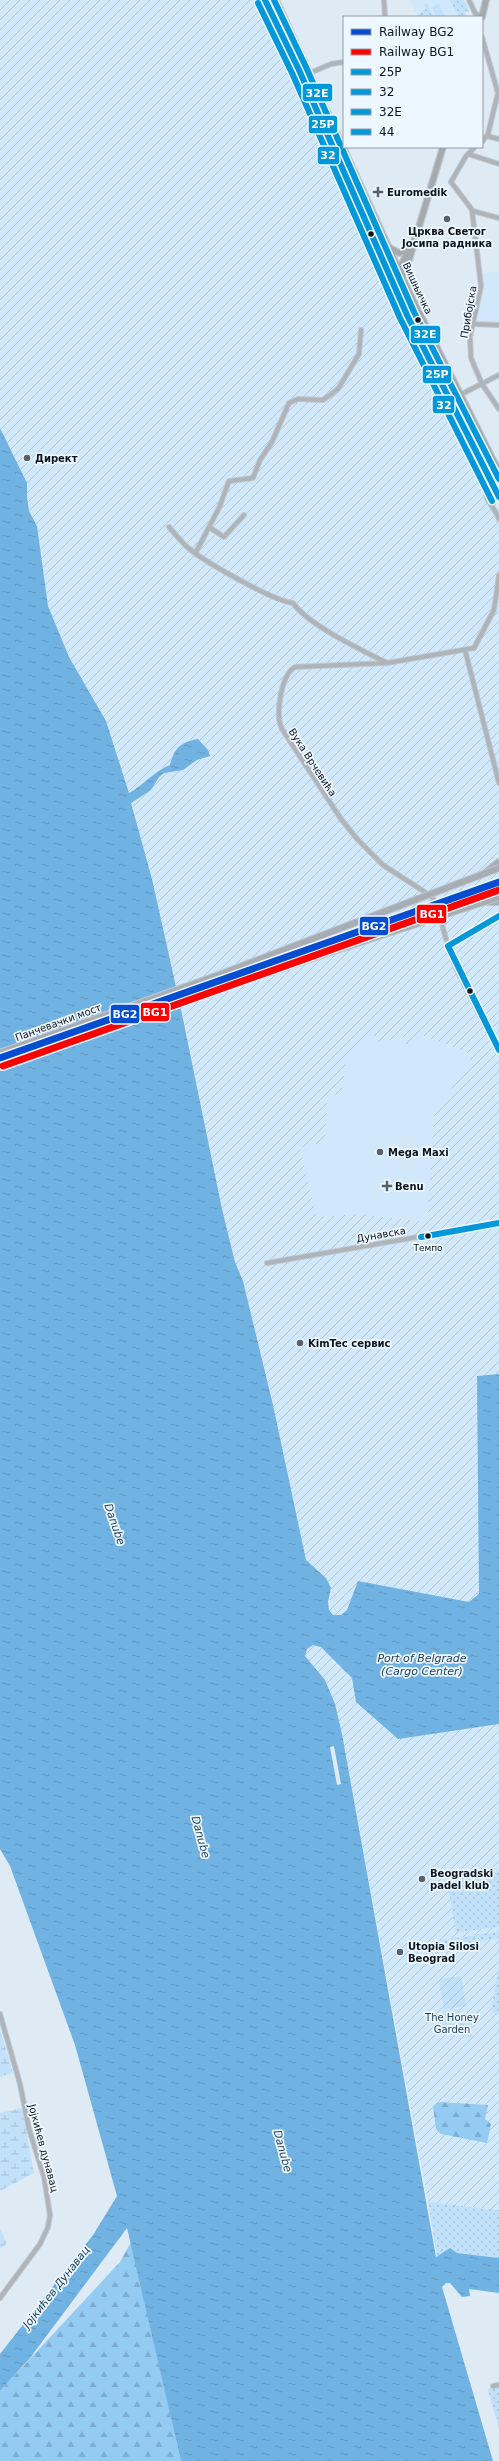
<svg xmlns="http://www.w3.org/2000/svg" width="499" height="2461" viewBox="0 0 499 2461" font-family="'DejaVu Sans',sans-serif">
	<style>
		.built { fill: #d1e8fa }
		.industrial { fill: url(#industrial-furrows); fill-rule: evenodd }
		.grass { fill: url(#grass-dots) }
		.forest { fill: url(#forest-firs) }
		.wetland { fill: url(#wetland-marsh) }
		.park { fill: url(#park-tufts) }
		.garden { fill: url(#garden-furrows) }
		.pitch { fill: #c1e1fa }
		.water { fill: url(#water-ripples) }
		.pier { fill: #deebf5 }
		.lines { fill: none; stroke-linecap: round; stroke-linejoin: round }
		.street-casing { stroke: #bec8d1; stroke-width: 6 }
		.secondary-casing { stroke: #bec8d1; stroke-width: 8 }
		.primary-casing { stroke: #bec8d1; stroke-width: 8 }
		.street { stroke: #afb4b8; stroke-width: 4 }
		.secondary { stroke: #a4aaae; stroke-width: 5.5 }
		.primary { stroke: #a7adb3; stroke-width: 6 }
		.primary-bridge-casing { stroke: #bec8d1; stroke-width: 8; stroke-linecap: butt }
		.primary-bridge { stroke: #a7adb3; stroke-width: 6 }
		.bus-1-casing { stroke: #edf7ff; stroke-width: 9 }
		.bus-2-casing { stroke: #edf7ff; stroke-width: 9 }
		.bus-3-casing { stroke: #edf7ff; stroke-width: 9 }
		.bus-4-casing { stroke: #edf7ff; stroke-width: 9 }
		.bus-1 { stroke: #0098da; stroke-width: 6 }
		.bus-2 { stroke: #0098da; stroke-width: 6 }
		.bus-3 { stroke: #0098da; stroke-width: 6 }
		.bus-4 { stroke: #0098da; stroke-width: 6 }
		.rail-1-casing { stroke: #edf7ff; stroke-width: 10 }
		.rail-2-casing { stroke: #edf7ff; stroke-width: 10 }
		.rail-1 { stroke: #044cd0; stroke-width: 7 }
		.rail-2 { stroke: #f00; stroke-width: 7 }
		.poi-dot { fill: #576169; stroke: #edf7ff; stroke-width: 1.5 }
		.bus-dot { fill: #0e161d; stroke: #edf7ff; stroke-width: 1.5 }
		.labels { text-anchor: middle; stroke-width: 3.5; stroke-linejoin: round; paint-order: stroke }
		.bus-label { font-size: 9px; fill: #0e161d; stroke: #edf7ff }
		.poi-label { font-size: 10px; font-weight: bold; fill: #0e161d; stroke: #edf7ff; text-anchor: start }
		.street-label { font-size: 10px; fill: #0e161d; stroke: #edf7ff }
		.park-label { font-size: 10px; fill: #173c56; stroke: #edf7ff }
		.water-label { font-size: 11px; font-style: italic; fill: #1e425d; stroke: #edf7ff }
		.line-badge { stroke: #edf7ff; stroke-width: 1.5 }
		.badge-label { font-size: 11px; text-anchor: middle; font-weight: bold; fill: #fff }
	</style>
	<defs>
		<pattern id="industrial-furrows" width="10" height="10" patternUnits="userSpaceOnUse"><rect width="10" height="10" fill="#d1e8fa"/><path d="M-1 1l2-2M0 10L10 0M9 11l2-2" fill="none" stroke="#b2c6d6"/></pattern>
		<pattern id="grass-dots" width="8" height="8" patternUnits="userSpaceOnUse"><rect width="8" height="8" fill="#c1e1fa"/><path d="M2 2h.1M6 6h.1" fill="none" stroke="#a5c0d6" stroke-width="1.8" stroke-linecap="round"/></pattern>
		<pattern id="forest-firs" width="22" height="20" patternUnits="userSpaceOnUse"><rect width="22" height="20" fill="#94cbf2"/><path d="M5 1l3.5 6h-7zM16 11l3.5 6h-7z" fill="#7eaecf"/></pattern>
		<pattern id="wetland-marsh" width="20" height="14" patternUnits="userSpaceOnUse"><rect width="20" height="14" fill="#c1e1fa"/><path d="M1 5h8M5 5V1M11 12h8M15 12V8" fill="none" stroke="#a5c0d6"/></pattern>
		<pattern id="park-tufts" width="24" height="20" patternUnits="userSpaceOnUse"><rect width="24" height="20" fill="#c1e1fa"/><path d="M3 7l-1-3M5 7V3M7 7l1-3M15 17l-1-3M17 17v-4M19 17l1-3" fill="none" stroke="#a5c0d6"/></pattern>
		<pattern id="garden-furrows" width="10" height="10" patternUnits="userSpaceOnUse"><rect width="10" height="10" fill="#c1e1fa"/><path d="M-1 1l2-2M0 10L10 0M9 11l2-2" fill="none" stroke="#a5c0d6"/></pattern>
		<pattern id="water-ripples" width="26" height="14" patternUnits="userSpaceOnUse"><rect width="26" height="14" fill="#70b2e1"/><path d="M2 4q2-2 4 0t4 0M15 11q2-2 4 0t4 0" fill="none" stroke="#6098c1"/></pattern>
	</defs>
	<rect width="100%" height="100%" fill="#deebf5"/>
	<!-- built -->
	<path class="built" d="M410,0H464L470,12H466L465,17H418Z
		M499,271V323H475L482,291L481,274Z
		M419,1034L468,1053L471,1059L434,1115L427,1222L359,1214L317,1217L300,1148L325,1142L327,1098L342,1092L346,1059L371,1037L377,1035L380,1044L402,1036Z"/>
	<!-- industrial -->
	<path class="industrial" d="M0,0H261L388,289L499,511V2210L428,2202L342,1734L335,1704L325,1680L304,1656L329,1610L331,1588L326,1578L306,1560L273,1405L243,1281L235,1262L222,1209L178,990L170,966L152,879L131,803L151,790L159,777L164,773L190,766L197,760L209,758L208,750L198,739L186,741L174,751L170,765L158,769L146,782L129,793L106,721L69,657L48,606L37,526L29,511L27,497V483L0,428ZM419,1034L468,1053L471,1059L434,1115L427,1222L359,1214L317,1217L300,1148L325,1142L327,1098L342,1092L346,1059L371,1037L377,1035L379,1044L402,1036L407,1046Z"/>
	<!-- grass -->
	<path class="grass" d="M450,0H464L470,12H466L465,17H459Z
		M427,3L433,17H419L418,14L426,9L424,5Z
		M499,1871V1927L457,1932L455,1929L447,1878Z
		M499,1931V1938L439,1948L438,1941Z
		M498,1972H499V2014L491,2012Z
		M428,2202L499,2210V2258L457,2253L437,2257Z
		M499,2386V2428L488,2391L489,2388Z"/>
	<!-- forest -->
	<path class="forest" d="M439,2102L488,2105L485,2119L491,2124L487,2143L441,2134L436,2129L433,2106Z
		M131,2242L181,2461H0V2391L120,2262Z"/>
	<!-- wetland -->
	<path class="wetland" d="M0,2030L13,2073L0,2077Z
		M22,2108L34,2173L0,2191V2113Z
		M0,2229L7,2243L0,2249Z"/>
	<!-- park -->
	<path class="park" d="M456,2009L473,2022L471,2037L439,2033L438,2020L443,2010Z"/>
	<!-- garden -->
	<path class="garden" d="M461,1976L466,2006L444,2009L439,1979Z"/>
	<!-- pitch -->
	<path class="pitch" d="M439,4L445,17H436L432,7Z"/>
	<!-- water -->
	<path class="water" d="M0,428L27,483V497L29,511L37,526L48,606L69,657L106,721L129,793C144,785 154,771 170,765C174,748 181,742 198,739L208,750L210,756L197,760L183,770L164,773L159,777L151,790L131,803L152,879L182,1014L222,1209L235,1262L243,1281L273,1405L306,1560L326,1578L331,1588L328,1602L329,1610L333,1615H341L347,1610L358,1581L469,1602L479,1594L477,1376L499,1374V1724L398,1739L356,1702L352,1678L321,1647L313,1645L307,1649L305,1656L325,1680L335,1704L342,1734L436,2257L450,2248L457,2253L499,2258V2293L469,2289L470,2296L462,2297L450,2283H446L442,2287L493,2461H181L127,2228L30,2358L0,2391V2354L93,2235L117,2196L75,2045L10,1866L0,1849Z"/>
	<!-- pier -->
	<path class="pier" d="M177,986L182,1006L0,1070V1049Z
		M334,1746L341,1784L337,1785L330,1747Z"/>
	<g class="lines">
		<defs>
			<path id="street" d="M384,0L385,17
				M469,0L475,13L482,17
				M482,37L498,93L488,134L482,142
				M310,73L331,64L344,62
				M487,136L499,139
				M475,147L466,156L451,182L473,211L499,218
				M468,154L499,164
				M472,210L481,286L470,337L471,358L482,384L499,409
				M473,324L499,325
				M460,395L499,375
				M499,477C475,497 490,497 499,519
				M169,527C175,534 180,540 186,546C201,560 273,601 293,603C308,625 362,650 387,663
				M209,527L224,537L244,515
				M196,552L219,508L229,481L253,478L260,460L272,442L289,403L298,399L323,400L338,389L359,354L361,330
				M465,650L499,783
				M448,946L436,903L431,896L383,865L358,840L341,819L282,729C275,715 281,675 295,667L387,663L474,648L494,610L499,575
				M267,1263L499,1223
				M0,2014L20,2084L29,2129L44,2177L50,2215L48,2227L40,2244L0,2298
				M493,2386L499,2385"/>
			<path id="secondary" d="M265,0L299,70L407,315L499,497
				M276,0L408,290L499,472
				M482,17L486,0
				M390,248L399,253L407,249
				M392,284L402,277L409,260L443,147
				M392,284L413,241
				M499,916L448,946L459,972L499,1050"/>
			<path id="primary" d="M486,872L499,862
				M486,902H499
				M0,1053L213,977L365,919
				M0,1067L217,990L373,938"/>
		</defs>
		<!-- street casing -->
		<use href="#street" class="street-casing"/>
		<!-- secondary casing -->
		<use href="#secondary" class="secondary-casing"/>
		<!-- primary casing -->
		<use href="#primary" class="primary-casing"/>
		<!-- street -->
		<use href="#street" class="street"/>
		<!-- secondary -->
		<use href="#secondary" class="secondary"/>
		<!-- primary -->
		<use href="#primary" class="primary"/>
		<defs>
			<path id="primary-bridge" d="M365,919L499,868
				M373,938L499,897"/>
		</defs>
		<!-- primary-bridge casing -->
		<use href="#primary-bridge" class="primary-bridge-casing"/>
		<!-- primary-bridge -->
		<use href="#primary-bridge" class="primary-bridge"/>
		<defs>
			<path id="bus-1" d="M265,0L299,70L407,315L499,497"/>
			<path id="bus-2" d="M258,3L292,73L400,318L492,501"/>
			<path id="bus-3" d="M274,0L306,67L414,312L499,479"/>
			<path id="bus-4" d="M448,946L499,1050
				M448,946L499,916
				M421,1237L499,1223"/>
		</defs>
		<!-- bus-1 casing -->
		<use href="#bus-1" class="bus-1-casing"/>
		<!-- bus-2 casing -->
		<use href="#bus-2" class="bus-2-casing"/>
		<!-- bus-3 casing -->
		<use href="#bus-3" class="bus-3-casing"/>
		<!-- bus-4 casing -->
		<use href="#bus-4" class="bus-4-casing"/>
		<!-- bus-1 -->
		<use href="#bus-1" class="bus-1"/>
		<!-- bus-2 -->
		<use href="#bus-2" class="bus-2"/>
		<!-- bus-3 -->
		<use href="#bus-3" class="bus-3"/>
		<!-- bus-4 -->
		<use href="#bus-4" class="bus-4"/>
		<defs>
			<path id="rail-1" d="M0,1058L499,882"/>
			<path id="rail-2" d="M3,1066L499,890"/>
		</defs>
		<!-- rail-1 casing -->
		<use href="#rail-1" class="rail-1-casing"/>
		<!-- rail-2 casing -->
		<use href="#rail-2" class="rail-2-casing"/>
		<!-- rail-1 -->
		<use href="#rail-1" class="rail-1"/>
		<!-- rail-2 -->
		<use href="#rail-2" class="rail-2"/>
	</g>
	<!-- markers -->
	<g class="poi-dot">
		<path d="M376 186h4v4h4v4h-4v4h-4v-4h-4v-4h4z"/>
		<circle cx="447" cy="219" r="4"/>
		<circle cx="27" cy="458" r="4"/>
		<circle cx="380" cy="1152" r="4"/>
		<path d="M385 1180h4v4h4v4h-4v4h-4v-4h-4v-4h4z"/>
		<circle cx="300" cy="1343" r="4"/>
		<circle cx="422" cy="1879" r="4"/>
		<circle cx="400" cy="1952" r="4"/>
	</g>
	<g class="bus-dot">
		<circle cx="371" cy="234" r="3.5"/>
		<circle cx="418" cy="320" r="3.5"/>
		<circle cx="470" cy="991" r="3.5"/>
		<circle cx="428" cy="1236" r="3.5"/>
	</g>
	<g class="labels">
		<!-- bus labels -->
		<g class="bus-label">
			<text x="428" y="1251">Темпо</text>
		</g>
		<!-- poi labels -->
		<g class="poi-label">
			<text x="387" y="196">Euromedik</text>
			<text x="447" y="235" text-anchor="middle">Црква Светог<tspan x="447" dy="12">Јосипа радника</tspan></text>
			<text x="35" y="462">Директ</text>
			<text x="388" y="1156">Mega Maxi</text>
			<text x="395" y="1190">Benu</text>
			<text x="308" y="1347">KimTec сервис</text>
			<text x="430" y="1877">Beogradski<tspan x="430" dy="12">padel klub</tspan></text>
			<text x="408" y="1950">Utopia Silosi<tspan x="408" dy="12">Beograd</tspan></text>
		</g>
		<!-- street labels -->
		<g class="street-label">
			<text transform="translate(418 288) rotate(65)" y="4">Вишњичка</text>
			<text transform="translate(468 312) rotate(-80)" y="4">Прибојска</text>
			<text transform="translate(313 762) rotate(57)" y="4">Вука Врчевића</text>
			<text transform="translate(58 1022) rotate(-20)" y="4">Панчевачки мост</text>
			<text transform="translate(381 1234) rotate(-10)" y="4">Дунавска</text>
			<text transform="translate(44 2148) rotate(75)" y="4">Јојкићев дунавац</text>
		</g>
		<!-- park labels -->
		<g class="park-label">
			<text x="452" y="2021">The Honey<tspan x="452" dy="12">Garden</tspan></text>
		</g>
		<!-- water labels -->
		<g class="water-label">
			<text transform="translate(115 1524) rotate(71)" y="4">Danube</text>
			<text x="422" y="1662">Port of Belgrade<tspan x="422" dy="13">(Cargo Center)</tspan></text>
			<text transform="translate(201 1837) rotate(75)" y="4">Danube</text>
			<text transform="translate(283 2151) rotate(75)" y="4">Danube</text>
			<text transform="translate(56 2287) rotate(-52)" y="4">Јојкићев Дунавац</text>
		</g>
	</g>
	<g class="line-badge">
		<rect x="302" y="83" width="31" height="19" rx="4" fill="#0098da"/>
		<rect x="308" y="115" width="30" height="19" rx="4" fill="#0098da"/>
		<rect x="317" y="146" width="23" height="19" rx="4" fill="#0098da"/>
		<rect x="410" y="325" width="31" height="19" rx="4" fill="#0098da"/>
		<rect x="422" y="365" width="30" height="19" rx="4" fill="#0098da"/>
		<rect x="432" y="395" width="23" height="19" rx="4" fill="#0098da"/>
		<rect x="416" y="904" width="31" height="20" rx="4" fill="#f00"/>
		<rect x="359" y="916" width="30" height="20" rx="4" fill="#044cd0"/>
		<rect x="140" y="1002" width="30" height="20" rx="4" fill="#f00"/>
		<rect x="110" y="1004" width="30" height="20" rx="4" fill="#044cd0"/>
	</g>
	<g class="badge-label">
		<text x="317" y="97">32E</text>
		<text x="323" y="128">25P</text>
		<text x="328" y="159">32</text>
		<text x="425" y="338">32E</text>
		<text x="437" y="378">25P</text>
		<text x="444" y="409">32</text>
		<text x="432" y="918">BG1</text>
		<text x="374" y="930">BG2</text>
		<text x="155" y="1016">BG1</text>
		<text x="125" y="1018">BG2</text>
	</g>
	<!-- legend -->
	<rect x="343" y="16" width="140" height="132" fill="#edf7ff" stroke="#949da5"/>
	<rect x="351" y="29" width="20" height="6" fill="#044cd0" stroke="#949da5"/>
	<text x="379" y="36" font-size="12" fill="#0e161d">Railway BG2</text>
	<rect x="351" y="49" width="20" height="6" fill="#ff0000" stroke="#949da5"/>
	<text x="379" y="56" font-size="12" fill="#0e161d">Railway BG1</text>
	<rect x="351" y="69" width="20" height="6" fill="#0098da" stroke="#949da5"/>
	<text x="379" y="76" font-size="12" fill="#0e161d">25P</text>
	<rect x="351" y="89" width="20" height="6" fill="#0098da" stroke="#949da5"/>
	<text x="379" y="96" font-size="12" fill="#0e161d">32</text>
	<rect x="351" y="109" width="20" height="6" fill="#0098da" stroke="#949da5"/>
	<text x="379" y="116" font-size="12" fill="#0e161d">32E</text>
	<rect x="351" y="129" width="20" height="6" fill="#0098da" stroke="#949da5"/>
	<text x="379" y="136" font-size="12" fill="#0e161d">44</text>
</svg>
